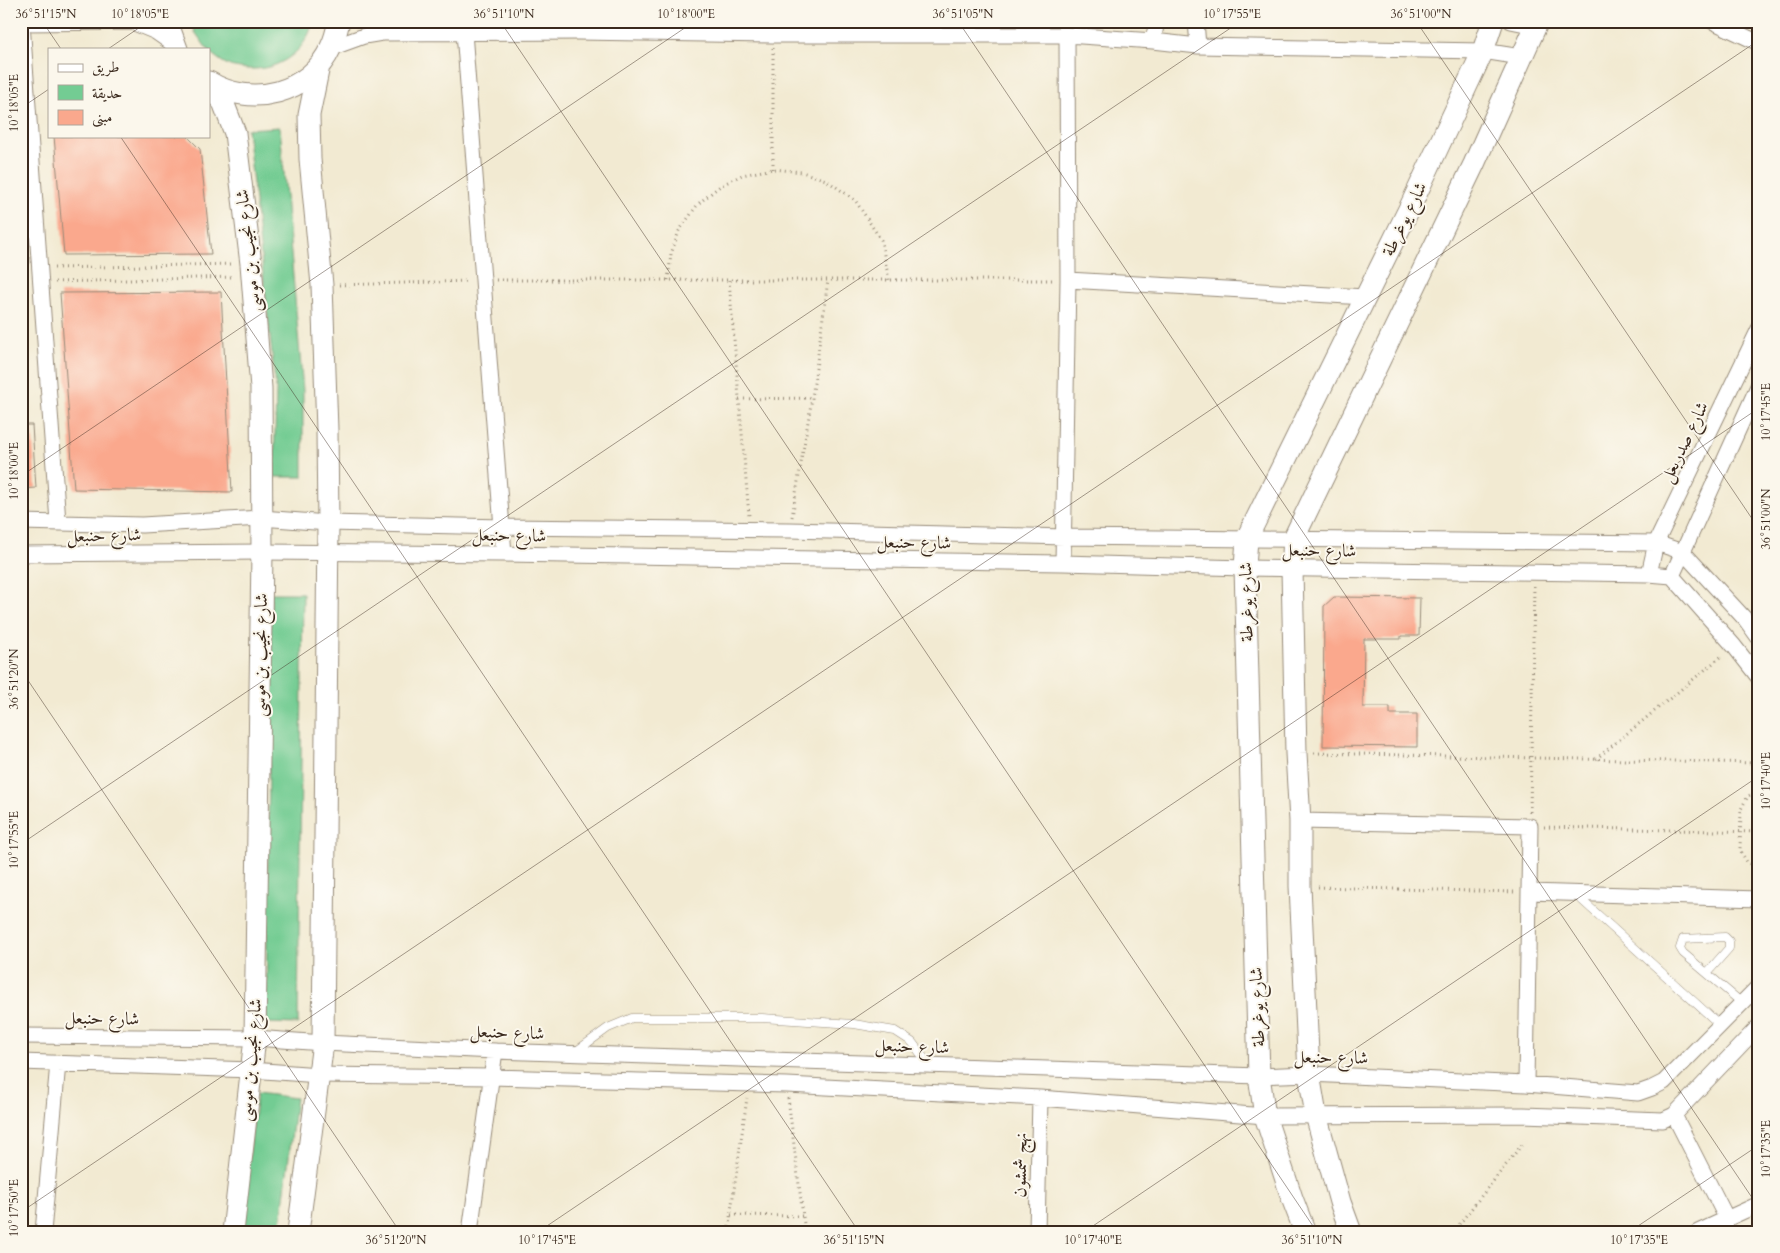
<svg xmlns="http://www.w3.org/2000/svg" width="1780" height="1253" viewBox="0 0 1780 1253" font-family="Cardo,Amiri,serif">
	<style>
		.green { fill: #73cc93; stroke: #577b58 }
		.building { fill: #faa88d }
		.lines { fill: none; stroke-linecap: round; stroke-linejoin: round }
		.lane-casing { stroke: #968a78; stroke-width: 9 }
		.street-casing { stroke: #968a78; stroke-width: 17 }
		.secondary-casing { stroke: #968a78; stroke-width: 23 }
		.path { stroke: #968a78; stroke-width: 3; stroke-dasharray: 1 4; stroke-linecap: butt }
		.lane { stroke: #fff; stroke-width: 8 }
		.street { stroke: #fff; stroke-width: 15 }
		.secondary { stroke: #fff; stroke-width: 21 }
		.ticks { fill: none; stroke: #3b2a1e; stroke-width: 1; stroke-opacity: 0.45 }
		.labels { text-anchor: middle; stroke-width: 4; stroke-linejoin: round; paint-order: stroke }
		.street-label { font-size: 18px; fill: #3b2a1e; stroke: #fbf7ec }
		.neatline { fill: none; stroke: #3b2a1e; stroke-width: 2 }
		.ticks-label { font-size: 12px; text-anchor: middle; fill: #3b2a1e }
	</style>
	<rect width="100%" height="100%" fill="#fbf7ec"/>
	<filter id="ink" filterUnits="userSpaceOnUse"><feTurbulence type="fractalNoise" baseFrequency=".02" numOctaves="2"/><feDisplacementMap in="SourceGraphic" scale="10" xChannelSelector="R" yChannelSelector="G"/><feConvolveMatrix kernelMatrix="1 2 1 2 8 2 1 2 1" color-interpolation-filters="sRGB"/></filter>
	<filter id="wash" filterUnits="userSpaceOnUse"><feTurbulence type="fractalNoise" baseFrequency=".0096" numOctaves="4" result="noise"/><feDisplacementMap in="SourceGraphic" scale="20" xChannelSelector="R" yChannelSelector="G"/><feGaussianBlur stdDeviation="1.12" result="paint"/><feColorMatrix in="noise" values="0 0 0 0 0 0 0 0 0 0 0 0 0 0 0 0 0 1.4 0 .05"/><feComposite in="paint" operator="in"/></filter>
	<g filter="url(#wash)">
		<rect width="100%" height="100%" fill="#f2ead2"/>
		<!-- green -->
		<path class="green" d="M193,21H313C306,55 273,74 240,68C236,67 231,67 228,65C221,62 215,56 209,52V49H207L195,32Z
			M280,127L303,390V477H274L276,390L247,129Z
			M271,593H303L298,1024L266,1023Z
			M257,1093L296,1098L280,1232H240Z"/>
		<g id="blocks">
			<!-- building -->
			<path class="building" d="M54,136H187L200,149L211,254L64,255Z
				M221,292L232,492L74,489L60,293Z
				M21,425H32L36,488L21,489Z
				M1334,597L1420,598L1419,636H1401V639H1364L1363,707H1390V714H1417V747L1323,746L1324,606Z"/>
		</g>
	</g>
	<g filter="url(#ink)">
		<use href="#blocks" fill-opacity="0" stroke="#968a78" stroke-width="1"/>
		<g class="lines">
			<defs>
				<path id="lane" d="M1575,894L1720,1025
					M1707,973L1729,948V941L1725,937L1683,939L1680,948L1683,953L1742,1003
					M575,1052L608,1028L632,1018H762L854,1024L895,1031L912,1042L929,1065
					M1727,1219L1731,1232"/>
				<path id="street" d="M1196,21L1198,46
					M1511,21L1535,26
					M1712,21L1759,43
					M21,23L132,22L156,32L176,46
					M22,23L58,522
					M464,32L504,554
					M1153,41L1157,21
					M331,48L364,36L382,33L578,32L772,35H1067L1153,41L1198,46L1483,51L1521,57
					M1068,280L1365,297
					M21,522L142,525L261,518L328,523L503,527L790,530L1064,537L1656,543L1683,552L1746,620L1759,638
					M21,554L262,552L504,554L1063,563L1245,568L1649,574L1672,576L1734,646L1759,678
					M1063,563L1068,280L1067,35
					M1649,574L1656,543L1759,329
					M1672,576L1759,384
					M1300,821L1530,826L1526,1084
					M1529,892L1759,899
					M21,1036L255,1038L323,1043L495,1051L1259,1076L1309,1074L1526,1084L1638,1093L1652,1088L1664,1082L1759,986
					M21,1062L251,1070L319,1075L492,1077L787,1085L1040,1098L1265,1116L1523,1115L1663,1120L1674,1115L1759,1026
					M1674,1115L1727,1219
					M43,1232L58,1063
					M470,1232L495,1051
					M1037,1232L1040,1098
					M1698,1232L1759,1204"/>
				<path id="secondary" d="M169,21V27L177,49
					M209,82C251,108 310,94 331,47C335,39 337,30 339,21
					M209,87L223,102L235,133L251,264L261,388L262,552L255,1038L233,1232
					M298,1232L323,1043L328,523L327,430L322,285L310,159L309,115L319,66
					M1305,1232L1292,1198L1265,1116L1259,1076L1245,568L1247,538L1411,205L1483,51L1493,21
					M1351,1232L1340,1202L1316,1115L1309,1074L1300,886V821L1296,753L1292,569L1294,538L1474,164L1538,21"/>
			</defs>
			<!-- lane casing -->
			<use href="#lane" class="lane-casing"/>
			<!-- street casing -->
			<use href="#street" class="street-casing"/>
			<!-- secondary casing -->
			<use href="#secondary" class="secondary-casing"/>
			<!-- path -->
			<path class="path" d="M773,48V169
				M54,268L232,264
				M496,280H1053
				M668,280L671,254L679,231L698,204L720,186L742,175L773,169L802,172L826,180L855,200L881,240L889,280
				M729,280L749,516
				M55,282L234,277
				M339,285L468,281
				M739,399L812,398
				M792,517L812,398L828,280
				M1314,753L1759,763
				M1596,759L1723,655
				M1759,791L1748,796L1741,809L1740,850L1747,862L1759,868
				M1530,812L1534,586
				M1544,827L1759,832
				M1318,887L1514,892
				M788,1098L805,1232
				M731,1215L803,1216
				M728,1232L747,1098
				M1453,1232L1524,1142"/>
			<!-- lane -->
			<use href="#lane" class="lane"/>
			<!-- street -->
			<use href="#street" class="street"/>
			<!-- secondary -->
			<use href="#secondary" class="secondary"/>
		</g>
	</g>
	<!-- ticks -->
	<path class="ticks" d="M42,21L61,49M500,21L1317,1232M958,21L1759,1208M1416,21L1759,529M108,49L149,21M21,108L49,89M120,136L859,1232M21,476L695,21M21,670L400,1232M21,844L1241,21M21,1212L1759,40M538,1232L1759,408M1084,1232L1759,776M1629,1232L1759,1145"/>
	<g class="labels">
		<!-- street labels -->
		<g class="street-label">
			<text transform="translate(1404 219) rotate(-64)" y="6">شارع يوغرطة</text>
			<text transform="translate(248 251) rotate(-96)" y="6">شارع نجيب بن موسى</text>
			<text transform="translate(1684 442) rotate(-64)" y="6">شارع صدربعل</text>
			<text transform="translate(104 535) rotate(-1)" y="6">شارع حنبعل</text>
			<text transform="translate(509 535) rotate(1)" y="6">شارع حنبعل</text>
			<text transform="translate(914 542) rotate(1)" y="6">شارع حنبعل</text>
			<text transform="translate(1319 550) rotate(1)" y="6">شارع حنبعل</text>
			<text transform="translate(1246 602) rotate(-91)" y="6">شارع يوغرطة</text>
			<text transform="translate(260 655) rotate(-89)" y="6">شارع نجيب بن موسى</text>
			<text transform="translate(1257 1007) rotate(-92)" y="6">شارع يوغرطة</text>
			<text transform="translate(102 1018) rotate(1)" y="6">شارع حنبعل</text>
			<text transform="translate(507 1032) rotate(2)" y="6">شارع حنبعل</text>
			<text transform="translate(912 1046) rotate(2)" y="6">شارع حنبعل</text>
			<text transform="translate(1331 1057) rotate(1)" y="6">شارع حنبعل</text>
			<text transform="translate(250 1060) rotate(-85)" y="6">شارع نجيب بن موسى</text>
			<text transform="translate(1020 1165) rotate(-89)" y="6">نهج شمشون</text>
		</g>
	</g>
	<!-- margin -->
	<rect width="1780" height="1253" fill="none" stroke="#fbf7ec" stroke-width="55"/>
	<!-- legend -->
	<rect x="48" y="48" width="162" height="90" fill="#fbf7ec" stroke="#aea59a"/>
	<rect x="58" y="64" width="25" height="8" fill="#ffffff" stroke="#aea59a"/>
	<text x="92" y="72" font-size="15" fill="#3b2a1e">طريق</text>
	<rect x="58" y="85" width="25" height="15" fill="#73cc93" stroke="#aea59a"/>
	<text x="92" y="98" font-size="15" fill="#3b2a1e">حديقة</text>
	<rect x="58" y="110" width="25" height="15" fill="#faa88d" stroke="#aea59a"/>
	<text x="92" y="122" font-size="15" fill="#3b2a1e">مبنى</text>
	<rect x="28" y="28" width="1724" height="1198" class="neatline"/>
	<g class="ticks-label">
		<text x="46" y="18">36°51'15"N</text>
		<text x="140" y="18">10°18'05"E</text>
		<text x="504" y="18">36°51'10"N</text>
		<text x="686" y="18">10°18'00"E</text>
		<text x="963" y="18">36°51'05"N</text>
		<text x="1232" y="18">10°17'55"E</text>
		<text x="1421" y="18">36°51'00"N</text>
		<text transform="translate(14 103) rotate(-90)" y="4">10°18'05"E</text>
		<text transform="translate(1766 412) rotate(-90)" y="4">10°17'45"E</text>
		<text transform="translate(14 471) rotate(-90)" y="4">10°18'00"E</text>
		<text transform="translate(1766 519) rotate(-90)" y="4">36°51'00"N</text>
		<text transform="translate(14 679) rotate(-90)" y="4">36°51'20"N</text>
		<text transform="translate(1766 781) rotate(-90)" y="4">10°17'40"E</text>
		<text transform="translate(14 840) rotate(-90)" y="4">10°17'55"E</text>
		<text transform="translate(1766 1149) rotate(-90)" y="4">10°17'35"E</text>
		<text transform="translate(14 1208) rotate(-90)" y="4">10°17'50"E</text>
		<text x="396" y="1244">36°51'20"N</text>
		<text x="547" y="1244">10°17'45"E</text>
		<text x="854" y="1244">36°51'15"N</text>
		<text x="1093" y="1244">10°17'40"E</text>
		<text x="1312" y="1244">36°51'10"N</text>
		<text x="1639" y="1244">10°17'35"E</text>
	</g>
</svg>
